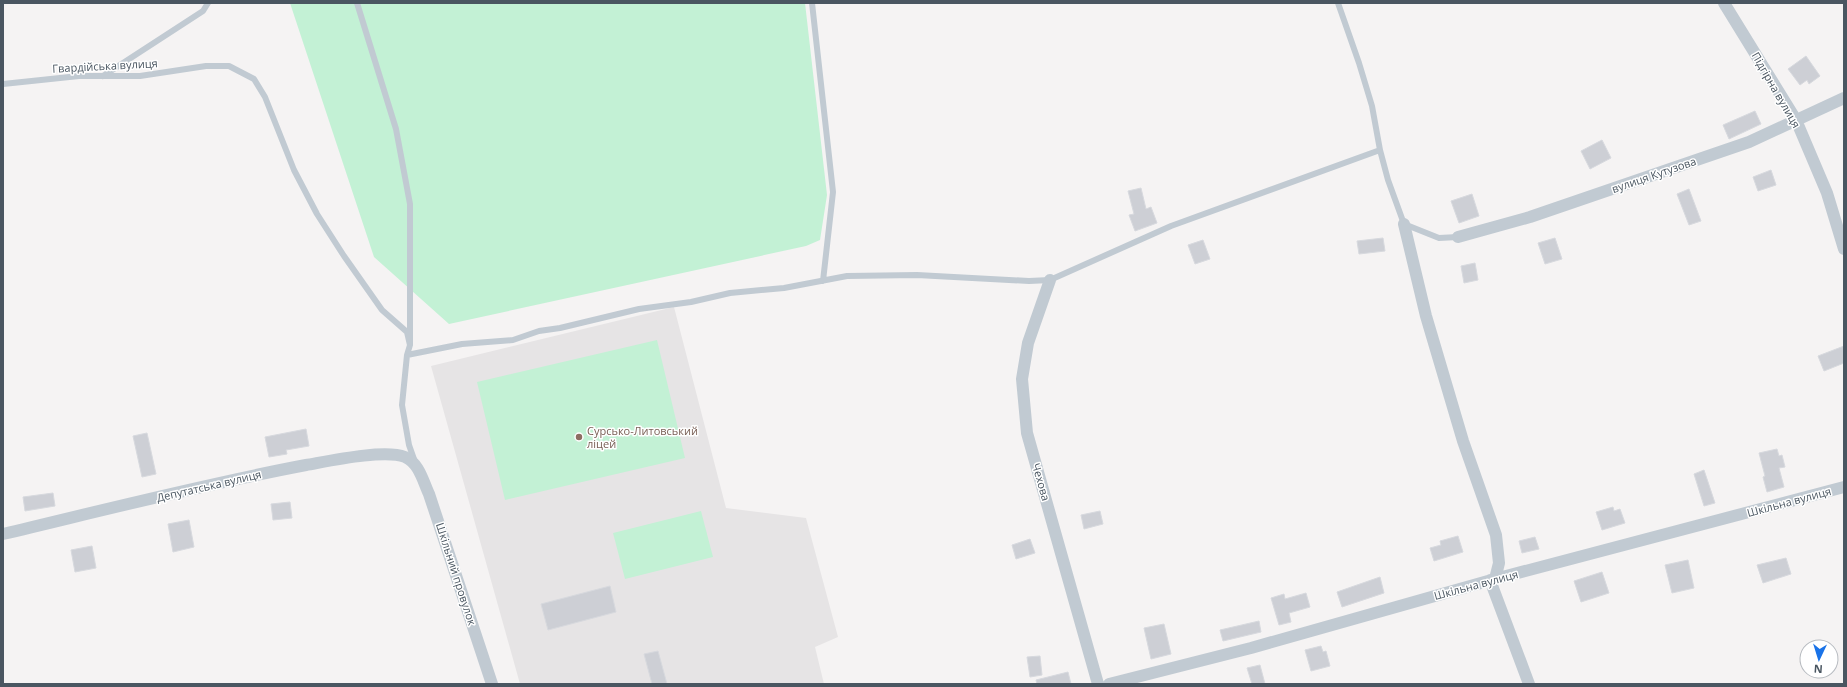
<svg xmlns="http://www.w3.org/2000/svg" width="1847" height="687" viewBox="0 0 1847 687" font-family="'Open Sans',sans-serif">
	<style>
		.education { fill: #e6e4e5 }
		.green { fill: #c3f1d5 }
		.building { fill: #cdcfd5; stroke: #d7d9de }
		.lines { fill: none; stroke-linecap: round; stroke-linejoin: round }
		.service { stroke: #c1cad2; stroke-width: 6 }
		.minor { stroke: #c1cad2; stroke-width: 12 }
		.education-dot { fill: #8d6e63; stroke: #fff; stroke-width: 1.5 }
		.labels { text-anchor: middle; stroke-width: 3; stroke-linejoin: round; paint-order: stroke }
		.street-label { font-size: 11px; fill: #4a5661; stroke: #fff }
		.education-label { font-size: 11px; fill: #785e54; stroke: #fff; text-anchor: start }
	</style>
	<rect width="100%" height="100%" fill="#f5f3f3"/>
	<!-- education -->
	<path class="education" d="M674,307L726,508L806,518L838,637L815,647L824,684H520L431,366Z"/>
	<!-- green -->
	<path class="green" d="M290,3H805L827,195L820,240L806,246L449,324L374,257Z
		M657,340L685,458L505,500L477,382Z
		M701,511L713,557L625,579L613,533Z"/>
	<!-- building -->
	<path class="building" d="M1806,56L1820,76L1809,84L1807,80L1800,85L1788,69Z
		M1755,111L1761,124L1729,139L1723,125Z
		M1602,140L1611,158L1590,169L1581,151Z
		M1771,170L1776,185L1758,191L1753,177Z
		M1141,188L1146,209L1151,207L1157,223L1135,231L1129,215L1134,214L1128,191Z
		M1689,189L1701,221L1689,225L1677,194Z
		M1472,194L1479,216L1459,223L1451,201Z
		M1383,238L1385,251L1359,254L1357,241Z
		M1555,238L1562,259L1545,264L1538,243Z
		M1203,240L1210,259L1195,264L1188,245Z
		M1475,263L1478,280L1464,283L1461,266Z
		M1844,346V363L1824,371L1818,356Z
		M306,429L309,446L286,450L287,454L269,457L265,437Z
		M147,433L156,474L142,477L133,436Z
		M1777,449L1779,456L1782,455L1785,467L1779,468L1784,487L1767,492L1763,477L1765,476L1759,453Z
		M1704,470L1715,503L1704,506L1694,474Z
		M53,493L55,506L25,511L23,497Z
		M290,502L292,518L273,520L271,504Z
		M1613,507L1614,511L1620,509L1625,523L1602,530L1596,512Z
		M1100,511L1103,524L1084,529L1081,515Z
		M189,520L194,547L173,552L168,524Z
		M1458,536L1463,552L1434,561L1430,548L1441,545L1440,541Z
		M1535,537L1539,549L1522,553L1519,541Z
		M1030,539L1035,553L1016,559L1012,545Z
		M92,546L96,568L75,572L71,550Z
		M1786,558L1791,574L1763,583L1757,565Z
		M1688,560L1694,588L1672,593L1665,565Z
		M1602,572L1609,593L1581,602L1574,581Z
		M1380,577L1384,593L1342,607L1337,592Z
		M610,586L616,612L548,630L541,604Z
		M1306,593L1310,607L1289,613L1291,622L1279,625L1271,598L1284,594L1285,599Z
		M1259,621L1261,632L1223,641L1220,630Z
		M1164,624L1171,654L1151,659L1144,628Z
		M1321,646L1323,652L1326,651L1330,666L1311,671L1305,650Z
		M658,651L667,684H652L644,654Z
		M1040,656L1042,675L1030,677L1027,657Z
		M1260,665L1265,684H1252L1247,668Z
		M1068,672L1071,684H1037L1036,680Z"/>
	<g class="lines">
		<!-- service -->
		<path class="service" d="M357,3L396,129L410,204V345L407,355
			M812,3L833,192L823,281
			M1338,3L1359,63L1372,106L1380,150L1388,180L1404,224L1439,238L1458,237
			M103,76L203,11L208,3
			M3,84L79,76H140L206,66H229L254,79L265,97L294,170L317,214L344,256L382,310L407,332L410,345
			M415,462L409,445L402,405L407,355L462,344L513,340L539,331L560,328L639,309L691,302L730,293L784,288L847,276L917,275L1029,281L1050,280L1171,226L1380,150"/>
		<!-- minor -->
		<path class="minor" d="M1724,3L1796,120L1827,193L1844,249
			M1404,224L1426,316L1463,441L1496,535L1499,563L1495,579
			M1458,237L1530,217L1749,142L1844,98
			M1050,280L1028,343L1022,379L1027,433L1098,684
			M3,534C104,510 205,484 306,465C329,461 384,449 405,457C419,463 423,481 429,494L492,684
			M1490,580L1529,684
			M1109,684L1251,648L1495,579L1844,487"/>
	</g>
	<!-- markers -->
	<circle class="education-dot" cx="579" cy="437" r="4"/>
	<g class="labels">
		<!-- street labels -->
		<g class="street-label">
			<text transform="translate(105 66) rotate(-3)" y="4">Гвардійська вулиця</text>
			<text transform="translate(1776 90) rotate(60)" y="4">Підгірна вулиця</text>
			<text transform="translate(1654 175) rotate(-19)" y="4">вулиця Кутузова</text>
			<text transform="translate(1041 482) rotate(74)" y="4">Чехова</text>
			<text transform="translate(209 486) rotate(-13)" y="4">Депутатська вулиця</text>
			<text transform="translate(1789 502) rotate(-15)" y="4">Шкільна вулиця</text>
			<text transform="translate(456 574) rotate(72)" y="4">Шкільний провулок</text>
			<text transform="translate(1476 585) rotate(-15)" y="4">Шкільна вулиця</text>
		</g>
		<!-- education labels -->
		<g class="education-label">
			<text x="587" y="435">Сурсько-Литовський<tspan x="587" dy="13">ліцей</tspan></text>
		</g>
	</g>
	<!-- border -->
	<rect width="1847" height="687" fill="none" stroke="#4a5661" stroke-width="8"/>
	<!-- north arrow -->
	<g transform="translate(1819 659) rotate(184)"><circle r="19" fill="#ffffff" stroke="#b7bbc0"/>
	<path d="M0-3L7 15L0 10L-7 15Z" fill="#1a73e8"/>
	<text y="-6" font-size="11" font-weight="bold" text-anchor="middle" fill="#4a5661">N</text>
	</g>
</svg>
